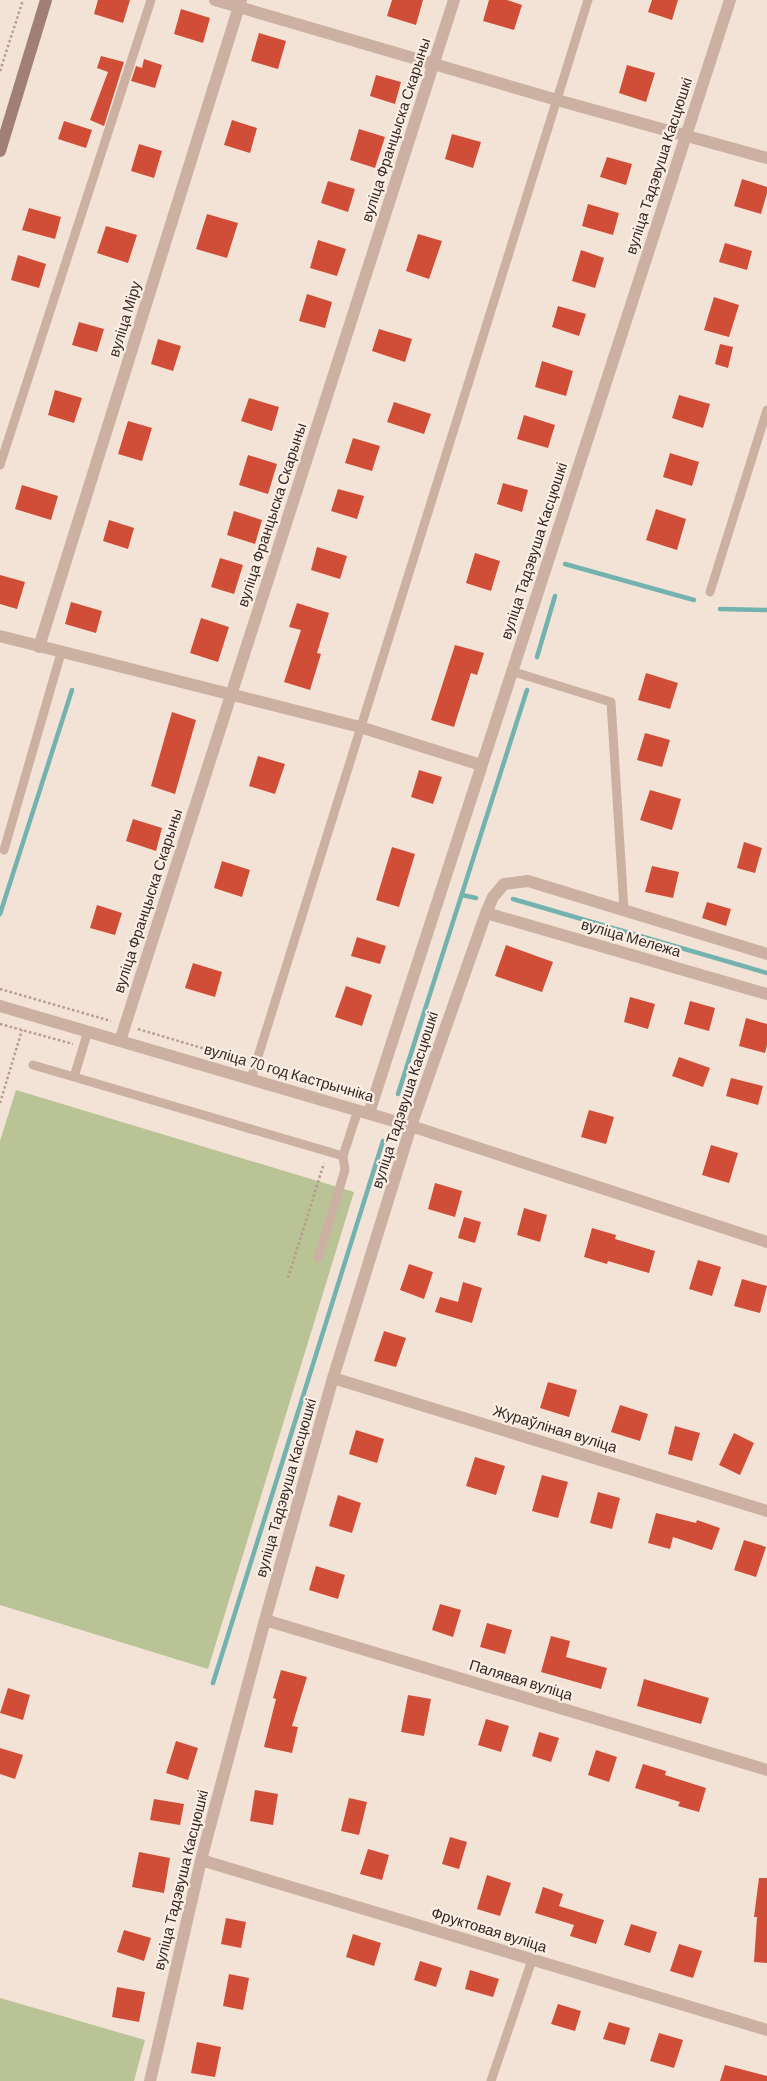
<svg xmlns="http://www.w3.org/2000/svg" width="767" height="2081" viewBox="0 0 767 2081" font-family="Barlow,sans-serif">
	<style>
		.green { fill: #b9c396 }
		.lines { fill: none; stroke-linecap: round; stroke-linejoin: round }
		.stream { stroke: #74b2af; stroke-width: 4.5 }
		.building { fill: #d04e38 }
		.path { stroke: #b89b8d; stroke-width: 2.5; stroke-dasharray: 2.5 2.5; stroke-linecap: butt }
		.lane { stroke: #ccb1a3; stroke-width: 9 }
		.street { stroke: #ccb1a3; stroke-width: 12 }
		.secondary { stroke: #a07f74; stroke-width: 12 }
		.labels { text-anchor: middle; stroke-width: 4.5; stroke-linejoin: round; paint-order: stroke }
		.street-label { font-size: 15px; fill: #362925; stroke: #fbeee4 }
	</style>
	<rect width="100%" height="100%" fill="#f3e3d7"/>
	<!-- green -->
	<path class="green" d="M16,1090L354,1192L208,1669L0,1605V1141Z
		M0,1998L145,2040L134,2081H0Z"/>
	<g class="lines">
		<!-- stream -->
		<path class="stream" d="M565,564L694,600
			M720,609L767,610
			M537,657L555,596
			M462,895L476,898
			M513,899L767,973
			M0,914L72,690
			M398,1094L527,690
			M213,1683L383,1141"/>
	</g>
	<!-- building -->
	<path class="building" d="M98,0H130L123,23L94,14Z
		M392,0H423L416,25L387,16Z
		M489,0H507L522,5L514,30L483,21Z
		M652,0H678L672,20L648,12Z
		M181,9L210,18L203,43L174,34Z
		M259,33L286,41L278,69L251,61Z
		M101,56L124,62L104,126L90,120L108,72L97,68Z
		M144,59L162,65L155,88L131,81L136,66L142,68Z
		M627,65L655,73L646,102L619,93Z
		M376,75L401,82L395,104L370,96Z
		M232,120L257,128L250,153L224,145Z
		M64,121L92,130L86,148L58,139Z
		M359,129L385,137L375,168L350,160Z
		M452,134L481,142L473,168L445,159Z
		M139,144L162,151L154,178L131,171Z
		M607,157L632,164L626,185L600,177Z
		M742,179L767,187V193L761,214L734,206Z
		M328,181L355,189L348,212L321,203Z
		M588,204L619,213L613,235L582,226Z
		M29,208L61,217L55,239L22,230Z
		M207,214L238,223L227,258L196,249Z
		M106,226L137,235L128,263L97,253Z
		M418,234L442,241L429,279L406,271Z
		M318,240L346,249L337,276L310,268Z
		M725,243L752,251L747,270L719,262Z
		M581,250L604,258L595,288L572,281Z
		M18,255L46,264L39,288L11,280Z
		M307,294L332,302L325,328L299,321Z
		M714,297L739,305L729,337L704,330Z
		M558,306L586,314L579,336L552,327Z
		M79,322L104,329L97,352L72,345Z
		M379,329L412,339L405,362L372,351Z
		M158,339L181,346L173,371L151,364Z
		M720,344L733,347L728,368L715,364Z
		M542,361L573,371L566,396L535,387Z
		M55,390L82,398L74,423L48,415Z
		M679,395L710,404L703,428L672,418Z
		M249,398L279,407L272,431L241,421Z
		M394,402L431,414L424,434L387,422Z
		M524,415L555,425L548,448L517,439Z
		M128,421L152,428L142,461L118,454Z
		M353,438L380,446L372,471L345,463Z
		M670,453L699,462L692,486L663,477Z
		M248,455L277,464L268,494L239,485Z
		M503,483L528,490L522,512L497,504Z
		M22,485L58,496L51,520L15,509Z
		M338,489L364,496L357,519L331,511Z
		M656,509L686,519L677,550L646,540Z
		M234,511L262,520L255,544L227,535Z
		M109,520L134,528L128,549L103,541Z
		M317,547L347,556L340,579L311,570Z
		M475,553L500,561L491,591L466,583Z
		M220,558L243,565L234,594L211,587Z
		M0,575L25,582L17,609L0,604Z
		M71,602L102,611L96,633L65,624Z
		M297,603L329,613L317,653L321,654L310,690L284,682L301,630L289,627Z
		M201,618L229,627L218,662L190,653Z
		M455,645L484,653L477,675L471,673L454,727L431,720Z
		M646,673L678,683L670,709L638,700Z
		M172,712L196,720L175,794L151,786Z
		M645,733L670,740L662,767L637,760Z
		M258,756L285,764L275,794L249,786Z
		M419,770L442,777L433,804L411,797Z
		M650,790L681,799L672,830L640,820Z
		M133,819L162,828L156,851L126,841Z
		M744,842L762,848L755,873L737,868Z
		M392,847L415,854L399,907L376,900Z
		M222,861L250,870L242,897L214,888Z
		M652,866L679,872L673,898L645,892Z
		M707,902L731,909L726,926L702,918Z
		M97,905L122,913L115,935L90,928Z
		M357,937L386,946L380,964L351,956Z
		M506,945L553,962L542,992L495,976Z
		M193,963L222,972L215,997L185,988Z
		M346,986L372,995L362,1026L335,1017Z
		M630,997L655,1004L648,1029L624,1022Z
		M690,1001L715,1008L709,1031L684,1024Z
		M746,1018L767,1024V1045L765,1053L739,1046Z
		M679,1057L710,1068L703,1087L672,1076Z
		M731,1078L763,1086L758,1105L726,1096Z
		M589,1110L614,1117L606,1144L581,1137Z
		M711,1145L738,1153L729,1183L702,1175Z
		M435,1183L462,1191L455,1217L428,1209Z
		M524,1208L547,1215L540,1242L517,1235Z
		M464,1217L481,1222L475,1243L458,1238Z
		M592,1228L616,1235L615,1239L655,1251L649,1273L608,1261L607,1264L584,1257Z
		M698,1260L721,1267L712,1296L689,1289Z
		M409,1264L433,1272L424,1299L400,1290Z
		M742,1279L767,1286L760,1313L734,1306Z
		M463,1282L482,1288L472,1323L435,1312L440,1297L458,1302Z
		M384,1331L406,1338L396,1367L374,1361Z
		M548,1382L577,1390L569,1417L540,1408Z
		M620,1405L648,1414L640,1441L611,1432Z
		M675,1426L700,1433L692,1461L668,1454Z
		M356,1430L384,1439L377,1463L349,1454Z
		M734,1433L754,1443L740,1475L719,1465Z
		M475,1457L505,1466L496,1495L466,1486Z
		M542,1475L568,1482L558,1518L532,1511Z
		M598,1492L620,1498L612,1529L590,1523Z
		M338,1495L361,1503L352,1533L329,1526Z
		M656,1513L696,1523L697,1520L720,1528L712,1550L673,1537L670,1549L648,1543Z
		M744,1540L766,1547L756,1577L734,1570Z
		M316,1566L345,1575L338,1599L309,1590Z
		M440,1604L461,1610L453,1637L432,1630Z
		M487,1623L512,1630L505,1654L480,1647Z
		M551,1636L570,1641L566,1657L607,1668L601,1689L541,1672Z
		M281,1670L307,1677L292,1726L298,1727L292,1753L264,1747L276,1699L273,1698Z
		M644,1679L709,1698L701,1724L637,1706Z
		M8,1688L30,1695L23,1720L0,1713Z
		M408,1695L431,1699L424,1736L401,1732Z
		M486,1719L509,1726L501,1752L478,1745Z
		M539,1732L559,1738L551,1762L532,1756Z
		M176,1741L198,1748L188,1780L166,1773Z
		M0,1748L23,1755L15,1779L0,1774Z
		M596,1750L617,1757L609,1782L588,1775Z
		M643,1764L666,1771L665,1775L706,1788L699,1812L678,1806L680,1802L635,1788Z
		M255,1790L278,1794L273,1825L250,1821Z
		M349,1798L367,1802L359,1835L341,1831Z
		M154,1799L184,1804L180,1825L150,1820Z
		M450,1837L467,1842L459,1869L442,1864Z
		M368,1849L389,1855L382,1880L360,1874Z
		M139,1852L170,1858L164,1893L132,1887Z
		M487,1875L511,1883L500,1916L477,1909Z
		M759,1878H767V1963L754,1962L757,1917H754Z
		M543,1887L563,1894L559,1906L604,1920L596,1944L570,1936L574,1925L535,1913Z
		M226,1918L246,1922L241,1948L221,1944Z
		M631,1924L657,1932L650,1953L624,1945Z
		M124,1930L151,1938L144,1961L117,1952Z
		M353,1934L381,1943L374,1966L346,1957Z
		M679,1944L702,1951L693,1978L670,1971Z
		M420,1961L442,1968L436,1987L414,1980Z
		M470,1970L499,1979L493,1997L465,1989Z
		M229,1974L249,1978L243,2010L223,2006Z
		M117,1987L145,1992L139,2022L112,2017Z
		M558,2004L581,2011L575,2031L551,2024Z
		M609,2022L630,2028L625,2045L603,2039Z
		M659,2033L683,2040L674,2068L650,2061Z
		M197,2042L221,2047L215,2077L191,2073Z
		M725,2065L767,2076V2081H720Z"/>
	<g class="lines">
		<!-- path -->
		<path class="path" d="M0,71L23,0
			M0,989L111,1021
			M0,1024L73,1044
			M138,1029L246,1061
			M268,1067L361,1093
			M0,1103L22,1030
			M288,1278L324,1163"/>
		<!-- lane -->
		<path class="lane" d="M0,465L151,0
			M710,592L767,410
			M511,671L611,702L624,910
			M4,850L61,653
			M88,1031L74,1077L343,1156L358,1110
			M33,1065L74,1077
			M251,1079L588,0
			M318,1258L345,1170L343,1156
			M491,2081L532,1960"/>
		<!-- street -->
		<path class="street" d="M215,0L557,100L767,158
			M0,636L360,727L481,765
			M39,647L241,0
			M486,913L767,994
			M0,1006L411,1126L767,1242
			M120,1041L454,0
			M369,1113L730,0
			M333,1378L767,1511
			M265,1620L767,1770
			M201,1860L767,2030
			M150,2081L201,1860L265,1620L333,1378L411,1126L486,913L493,897L504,884L528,881L767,954"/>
		<!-- secondary -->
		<path class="secondary" d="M0,151L46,0"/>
	</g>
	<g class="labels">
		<!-- street labels -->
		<g class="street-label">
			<text transform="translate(396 130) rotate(-72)" y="5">вуліца Францыска Скарыны</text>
			<text transform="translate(659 166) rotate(-72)" y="5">вуліца Тадэвуша Касцюшкі</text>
			<text transform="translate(125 319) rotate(-73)" y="5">вуліца Міру</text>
			<text transform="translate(272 515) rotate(-72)" y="5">вуліца Францыска Скарыны</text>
			<text transform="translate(534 551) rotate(-72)" y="5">вуліца Тадэвуша Касцюшкі</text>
			<text transform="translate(148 901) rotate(-72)" y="5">вуліца Францыска Скарыны</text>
			<text transform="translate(631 938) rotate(16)" y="5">вуліца Мележа</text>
			<text transform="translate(289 1073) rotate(16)" y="5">вуліца 70 год Кастрычніка</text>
			<text transform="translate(405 1100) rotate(-72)" y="5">вуліца Тадэвуша Касцюшкі</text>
			<text transform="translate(555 1429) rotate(17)" y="5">Жураўліная вуліца</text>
			<text transform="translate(286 1488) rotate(-74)" y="5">вуліца Тадэвуша Касцюшкі</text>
			<text transform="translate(521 1680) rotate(17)" y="5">Палявая вуліца</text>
			<text transform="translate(181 1880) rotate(-76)" y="5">вуліца Тадэвуша Касцюшкі</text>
			<text transform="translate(489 1930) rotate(17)" y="5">Фруктовая вуліца</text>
		</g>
	</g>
</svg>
